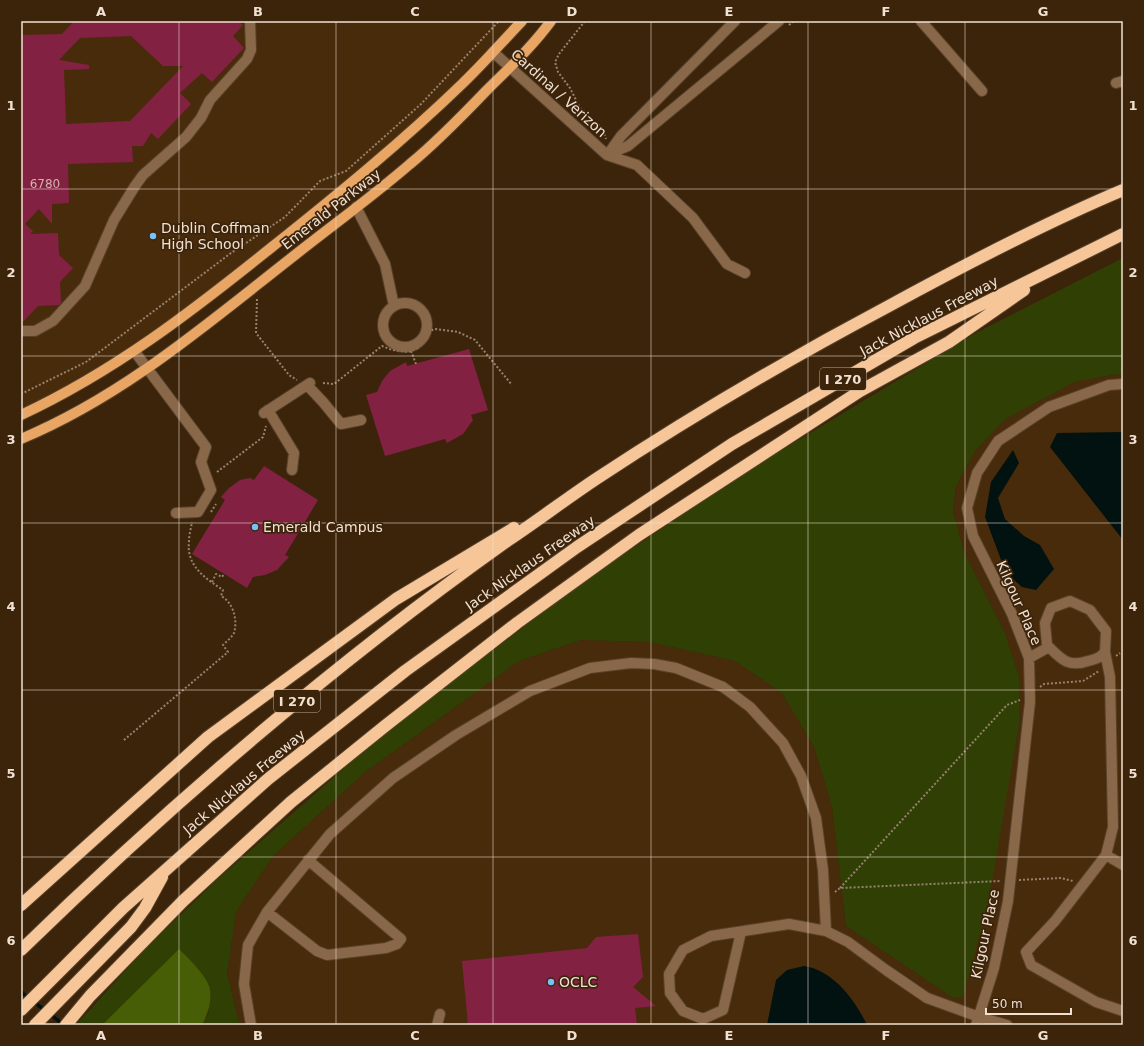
<svg xmlns="http://www.w3.org/2000/svg" width="1144" height="1046" viewBox="0 0 1144 1046" font-family="'DejaVu Sans',sans-serif">
	<style>
		.built { fill: #482b0a }
		.green { fill: #304004 }
		.forest { fill: #475d06 }
		.water { fill: #011210 }
		.lines { fill: none; stroke-linecap: round; stroke-linejoin: round }
		.stream { stroke: #011210; stroke-width: 3.5 }
		.building { fill: #832143; fill-rule: evenodd }
		.minor-casing { stroke: #59422b; stroke-width: 12 }
		.major-casing { stroke: #59422b; stroke-width: 12 }
		.highway-casing { stroke: #59422b; stroke-width: 14 }
		.path { stroke: #96826f; stroke-width: 2; stroke-dasharray: 2 2; stroke-linecap: butt }
		.minor { stroke: #89684a; stroke-width: 10 }
		.major { stroke: #e8a563; stroke-width: 10 }
		.highway { stroke: #f6c699; stroke-width: 12 }
		.grid { fill: none; stroke: #f1e1d3; stroke-width: 1; stroke-opacity: 0.55 }
		.poi-dot { fill: #79bff8; stroke: #3c240b; stroke-width: 1.5 }
		.labels { text-anchor: middle; stroke-width: 3.5; stroke-linejoin: round; paint-order: stroke }
		.number-label { font-size: 12px; fill: #d6b1af }
		.shield { fill: #3c240b; stroke: #bba897; stroke-width: 1 }
		.shield-label { font-size: 13px; font-weight: bold; fill: #f1e1d3 }
		.street-label { font-size: 14px; fill: #f1e1d3; stroke: #3c240b }
		.poi-label { font-size: 14px; fill: #f1e1d3; stroke: #3c240b; text-anchor: start }
		.neatline { fill: none; stroke: #f1e1d3; stroke-width: 1.5 }
		.grid-label { font-size: 13px; text-anchor: middle; font-weight: bold; fill: #f1e1d3 }
	</style>
	<rect width="100%" height="100%" fill="#3c240b"/>
	<!-- built -->
	<path class="built" d="M21,21H522L463,83L180,319L21,415Z
		M1123,373V1025H241L238,1019L227,973L236,912L273,856L364,773L519,661L581,640L649,642L735,661L782,693L814,747L832,807L846,926L952,997H963L1019,677L1005,633L964,552L953,511L956,486L975,451L1004,420L1074,382Z"/>
	<!-- green -->
	<path class="green" d="M1123,258V373L1074,382L1004,420L975,451L956,486L953,511L964,552L1005,633L1019,677V724L988,904L963,997H952L846,926L832,807L814,747L782,693L735,661L649,642L581,640L519,661L364,773L273,856L236,912L227,973L238,1019L241,1025H202L209,1013L179,949L102,1025H76L146,948L219,878L390,728L582,583L742,474L976,333Z"/>
	<!-- forest -->
	<path class="forest" d="M179,949C188,958 204,973 209,986C213,997 208,1015 202,1025H102Z"/>
	<!-- water -->
	<path class="water" d="M1123,432V540L1050,447L1057,433Z
		M1013,450L1019,463L998,498L1005,519L1024,536L1040,545L1054,569L1036,590L1022,587L1006,573L985,517L991,482Z
		M804,966C833,970 855,1000 867,1025H767L776,980L787,970Z"/>
	<g class="lines">
		<!-- stream -->
		<path class="stream" d="M21,992L64,1025"/>
	</g>
	<!-- building -->
	<path class="building" d="M74,21H238L243,25L233,36L244,48L212,82L202,73L180,93L191,104L158,139L151,133L143,146H132L133,162L68,164L69,203L52,204V224L39,209L25,224L33,231L30,234L58,233L59,255L73,268L60,282L61,303L59,305L38,306L21,324V35L62,34ZM131,36L163,66H183L130,121L66,124L64,70L89,69V65L59,60L80,38Z
		M469,349L488,410L471,415L473,420L463,434L447,443L445,439L385,456L366,395L377,392L382,381L390,371L406,362L407,366Z
		M264,466L318,500L285,555L289,557L277,570L265,575L253,577L247,588L192,554L225,500L221,497L229,488L240,480L250,478L254,480Z
		M638,934L643,977L633,987L656,1006L635,1008L637,1025H468L462,961L587,948L596,937Z"/>
	<g class="lines">
		<defs>
			<path id="minor" d="M921,21L982,91
				M493,52L607,155L637,165L693,218L727,264L745,273
				M1116,83L1123,81
				M609,153L621,136L735,21
				M607,155L628,146L779,21
				M356,207L385,264L394,306
				M383 325a22 22 0 1 1 44 0a22 22 0 1 1-44 0Z
				M21,331H35L53,321L85,286L114,220L135,186L143,175L186,137L201,118L210,100L247,59L251,50L250,21
				M135,352L206,447L201,462L211,490L198,512L176,513
				M307,385L323,402L341,424L361,420
				M268,410L294,453L292,470
				M264,413L310,383
				M1105,652C1100,658 1096,659 1088,661C1068,668 1061,659 1047,645L1045,623L1051,608L1070,601L1090,610L1106,631L1105,652L1110,677L1113,827L1106,855L1123,865
				M1029,658L1049,647
				M1106,855L1055,921L1026,952L1031,965L1096,1002L1123,1011
				M267,912L317,951L327,955L386,948L397,944L401,939L308,860
				M741,932L723,1010L703,1019L683,1011L670,993L669,974L683,950L711,936L789,924L826,931L848,942L886,970L927,998L979,1017L1007,1025
				M251,1025L244,984L248,945L267,912L330,834L393,778L456,735L530,691L590,668L631,663L654,664L676,668L723,687L750,707L783,743L801,776L816,818L823,870L826,931
				M437,1025L440,1014
				M976,1025L994,968L1008,901L1030,702L1029,658L1012,614L973,536L967,508L977,473L998,441L1049,407L1109,385L1123,384"/>
			<path id="major" d="M21,415C115,371 191,312 272,247C337,195 402,142 462,84C483,64 502,42 522,21
				M21,439C124,396 208,323 295,255C333,225 373,196 410,164C437,142 462,116 486,91C509,68 532,47 551,21"/>
			<path id="highway" d="M21,905L208,737L396,599L514,528
				M21,950C173,802 334,664 507,541C537,521 566,499 596,479C690,417 787,360 887,307C964,265 1042,224 1123,190
				M21,1010L123,908L268,779L405,671L577,547L732,444L914,338L1123,234
				M35,1025L131,927L145,908L162,877
				M66,1025L90,996L183,901L291,802L385,726L517,623L639,535L860,391L949,342L1024,290"/>
		</defs>
		<!-- minor casing -->
		<use href="#minor" class="minor-casing"/>
		<!-- major casing -->
		<use href="#major" class="major-casing"/>
		<!-- highway casing -->
		<use href="#highway" class="highway-casing"/>
		<!-- path -->
		<path class="path" d="M585,21L559,54L555,62L558,72L570,88L580,108L602,128L606,139
			M789,25L794,21
			M257,299L256,333L289,375L297,380
			M411,351L416,364
			M323,383L334,384L382,346L392,350L408,352L418,348L432,330L436,329L458,332L475,340L512,385
			M21,394L86,362L231,253L285,217L320,181L346,171L421,104L499,21
			M217,472L263,437L266,426
			M211,512L216,504
			M212,582L216,574L222,577L224,574
			M1116,656L1120,653
			M1040,687L1044,684L1083,681L1099,671
			M124,740L228,652L223,645C227,641 232,637 234,633C238,620 233,602 221,596L223,590C205,578 186,566 189,541C189,535 191,528 192,522
			M1019,880L1061,878L1073,881
			M840,888L1007,705L1020,700
			M835,892L840,888L1001,881"/>
		<!-- minor -->
		<use href="#minor" class="minor"/>
		<!-- major -->
		<use href="#major" class="major"/>
		<!-- highway -->
		<use href="#highway" class="highway"/>
	</g>
	<!-- grid -->
	<path class="grid" d="M179,21V1025M336,21V1025M493,21V1025M651,21V1025M808,21V1025M965,21V1025M21,189H1123M21,356H1123M21,523H1123M21,690H1123M21,857H1123"/>
	<!-- markers -->
	<g class="poi-dot">
		<circle cx="153" cy="236" r="4"/>
		<circle cx="255" cy="527" r="4"/>
		<circle cx="551" cy="982" r="4"/>
	</g>
	<g class="labels">
		<!-- number labels -->
		<g class="number-label">
			<text x="45" y="188">6780</text>
		</g>
		<!-- shield labels -->
		<g class="shield">
			<rect x="820" y="368" width="46" height="22" rx="3"/>
			<rect x="274" y="690" width="46" height="22" rx="3"/>
		</g>
		<g class="shield-label">
			<text x="843" y="384">I 270</text>
			<text x="297" y="706">I 270</text>
		</g>
		<!-- street labels -->
		<g class="street-label">
			<text transform="translate(559 93) rotate(42)" y="5">Cardinal / Verizon</text>
			<text transform="translate(331 209) rotate(-38)" y="5">Emerald Parkway</text>
			<text transform="translate(929 316) rotate(-28)" y="5">Jack Nicklaus Freeway</text>
			<text transform="translate(530 563) rotate(-35)" y="5">Jack Nicklaus Freeway</text>
			<text transform="translate(1019 603) rotate(66)" y="5">Kilgour Place</text>
			<text transform="translate(244 782) rotate(-40)" y="5">Jack Nicklaus Freeway</text>
			<text transform="translate(985 934) rotate(-78)" y="5">Kilgour Place</text>
		</g>
		<!-- poi labels -->
		<g class="poi-label">
			<text x="161" y="233">Dublin Coffman<tspan x="161" dy="16">High School</tspan></text>
			<text x="263" y="532">Emerald Campus</text>
			<text x="559" y="987">OCLC</text>
		</g>
	</g>
	<!-- border -->
	<rect width="1144" height="1046" fill="none" stroke="#3c240b" stroke-width="44"/>
	<!-- scale -->
	<path d="M986 1008v6h85v-6" fill="none" stroke="#f1e1d3" stroke-width="2"/>
	<text x="992" y="1008" font-size="12" fill="#f1e1d3" stroke="#3c240b" stroke-width="3" paint-order="stroke">50 m</text>
	<rect x="22" y="22" width="1100" height="1002" class="neatline"/>
	<g class="grid-label">
		<text x="101" y="16">A</text>
		<text x="258" y="16">B</text>
		<text x="415" y="16">C</text>
		<text x="572" y="16">D</text>
		<text x="729" y="16">E</text>
		<text x="886" y="16">F</text>
		<text x="1043" y="16">G</text>
		<text x="11" y="110">1</text>
		<text x="1133" y="110">1</text>
		<text x="11" y="277">2</text>
		<text x="1133" y="277">2</text>
		<text x="11" y="444">3</text>
		<text x="1133" y="444">3</text>
		<text x="11" y="611">4</text>
		<text x="1133" y="611">4</text>
		<text x="11" y="778">5</text>
		<text x="1133" y="778">5</text>
		<text x="11" y="945">6</text>
		<text x="1133" y="945">6</text>
		<text x="101" y="1040">A</text>
		<text x="258" y="1040">B</text>
		<text x="415" y="1040">C</text>
		<text x="572" y="1040">D</text>
		<text x="729" y="1040">E</text>
		<text x="886" y="1040">F</text>
		<text x="1043" y="1040">G</text>
	</g>
</svg>
